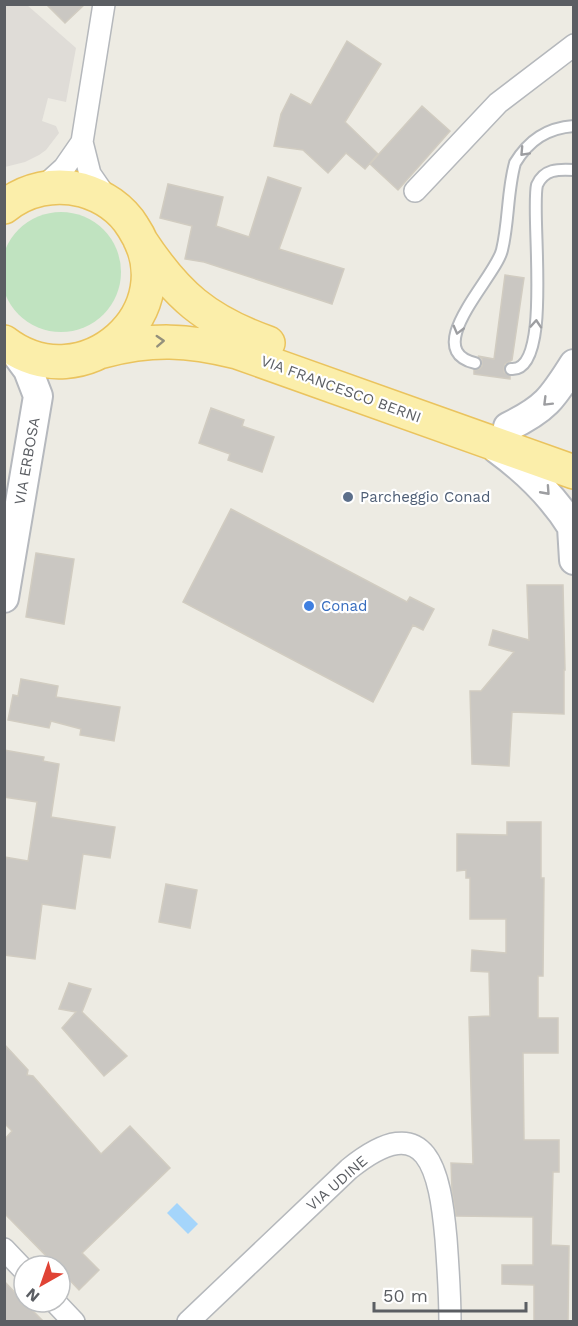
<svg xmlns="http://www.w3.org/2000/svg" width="578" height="1326" viewBox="0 0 578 1326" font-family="'Work Sans',sans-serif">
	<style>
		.industrial { fill: #dfdcd7 }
		.green { fill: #c0e3c0 }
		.water { fill: #a5d5fb }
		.building { fill: #cac7c2; stroke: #d1ccc1; stroke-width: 1.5 }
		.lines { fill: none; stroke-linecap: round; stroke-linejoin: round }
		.lane-casing { stroke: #b5b8bc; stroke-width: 14 }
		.street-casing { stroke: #b5b8bc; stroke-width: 24 }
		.secondary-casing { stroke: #b6b9be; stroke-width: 32 }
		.primary-casing { stroke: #eac35e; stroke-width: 36 }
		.lane { stroke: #fff; stroke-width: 10 }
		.street { stroke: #fff; stroke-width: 21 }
		.secondary { stroke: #fff; stroke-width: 28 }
		.primary { stroke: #fbeeaa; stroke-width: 33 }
		.oneway { stroke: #9d9ea1 }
		.oneway2 { stroke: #93907c }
		.service-dot { fill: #5c6f8a; stroke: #fff; stroke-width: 2 }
		.shop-dot { fill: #3f7fe0; stroke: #fff; stroke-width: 2 }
		.labels { text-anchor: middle; stroke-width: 4.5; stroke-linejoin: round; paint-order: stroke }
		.street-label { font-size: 15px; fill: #5b5e63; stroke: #fff }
		.service-label { font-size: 15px; fill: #4e5e75; stroke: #fff; text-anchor: start }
		.shop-label { font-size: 15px; fill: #366cbe; stroke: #fff; text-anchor: start }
	</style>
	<rect width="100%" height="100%" fill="#edebe3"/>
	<!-- industrial -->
	<path class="industrial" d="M5,4L27,5L76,48L66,102L48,98L42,121L56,126L59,133L46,150L39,155L25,162L5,167Z"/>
	<!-- green -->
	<path class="green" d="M1 272a60 60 0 1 1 120 0a60 60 0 1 1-120 0Z"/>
	<!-- water -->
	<path class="water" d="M177,1203L198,1224L188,1234L167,1213Z"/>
	<!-- building -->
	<path class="building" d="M46,4H85L65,23Z
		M347,41L381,64L345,122L378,154L365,169L346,153L328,173L303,150L274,146L281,114L291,94L311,105Z
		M422,106L450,131L398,190L370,164Z
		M268,177L301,188L279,249L344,269L332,304L204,262L185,259L192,226L160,218L168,184L223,197L216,226L249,237Z
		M505,275L524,278L512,360L505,364L504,368V372L510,376V379L474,374V370L479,369L482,366V359L478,356L494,359Z
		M211,408L244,420L242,426L274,437L262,472L228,460L230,454L199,443Z
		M231,509L407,602L410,597L434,609L423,630L413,625L373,702L183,602Z
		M36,553L74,559L64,624L26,617Z
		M527,585H563L565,670H564V714L512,712L509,766L472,764L470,691H481L514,652L489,645L493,630L529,640Z
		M21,679L58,686L56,697L120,707L114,741L80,735L81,729L51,721L49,728L8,720L13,695L18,696Z
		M4,750L44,757L43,761L59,764L51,817L115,827L110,858L83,854L75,909L42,904L35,959L4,955V857L28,861L37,802L4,797Z
		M507,822H541V878H544L543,976H538V1018H558V1053H523L524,1140H559V1172H553L551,1245L569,1246L568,1322H534V1285L502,1284V1265H533V1217L456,1216L452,1191L451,1163L473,1164L469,1017L490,1016L489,972L471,971L472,950L506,953V919H470V878H466V870L457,871V834L507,835Z
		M166,884L197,890L190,928L159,922Z
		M69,983L91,989L82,1012L127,1056L104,1076L62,1028L76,1012L59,1009Z
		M4,1044L28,1070L27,1075L33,1076L101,1154L130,1126L170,1168L82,1253L99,1270L79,1290L60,1270V1266H56L4,1213V1140L12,1131L4,1123Z
		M4,1281L24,1302L44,1322H4Z"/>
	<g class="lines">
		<defs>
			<path id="lane" d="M475,363C419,350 496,277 502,250C509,221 507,192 515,163C529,140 547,128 574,126
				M511,369C554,373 530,213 537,185C544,169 558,169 574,170"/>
			<path id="street" d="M104,4L82,142L90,174L108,200
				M42,188L64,168L82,142
				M415,191L498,103L574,45
				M4,1249L24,1270
				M55,1302L74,1322
				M188,1322L349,1169C428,1105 440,1172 446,1239C448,1266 450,1294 450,1322"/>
			<path id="secondary" d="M508,427C545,409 552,399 574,364
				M497,449C527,471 552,495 572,527
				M574,517L572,527L574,560
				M4,598L38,396L28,370L11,347"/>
			<path id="primary" d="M4,207C26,189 55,183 82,190C103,196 122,209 133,227C188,310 83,403 4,342
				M140,240C176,295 206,321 268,343
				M103,351C153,338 187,340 237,352L574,472"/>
		</defs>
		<!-- lane casing -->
		<use href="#lane" class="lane-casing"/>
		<!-- street casing -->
		<use href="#street" class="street-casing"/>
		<!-- secondary casing -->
		<use href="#secondary" class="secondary-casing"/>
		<!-- primary casing -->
		<use href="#primary" class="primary-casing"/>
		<!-- lane -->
		<use href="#lane" class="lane"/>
		<!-- street -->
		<use href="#street" class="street"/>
		<!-- secondary -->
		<use href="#secondary" class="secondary"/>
		<!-- primary -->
		<use href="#primary" class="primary"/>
	</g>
	<!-- one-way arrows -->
	<defs><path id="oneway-chevron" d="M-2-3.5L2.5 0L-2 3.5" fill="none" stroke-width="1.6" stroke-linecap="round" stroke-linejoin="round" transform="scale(1.5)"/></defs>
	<g class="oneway">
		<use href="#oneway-chevron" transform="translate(524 152) rotate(133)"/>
		<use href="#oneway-chevron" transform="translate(536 324) rotate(-86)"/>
		<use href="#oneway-chevron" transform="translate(458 330) rotate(105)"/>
		<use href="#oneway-chevron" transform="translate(547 402) rotate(135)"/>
		<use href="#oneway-chevron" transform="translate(546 491) rotate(48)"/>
	</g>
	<use class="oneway2" href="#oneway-chevron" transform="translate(160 341) rotate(-3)"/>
	<!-- markers -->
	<circle class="service-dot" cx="348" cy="497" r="6"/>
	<circle class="shop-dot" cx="309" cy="606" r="6"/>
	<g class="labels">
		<!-- street labels -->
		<g class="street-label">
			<text transform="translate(341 389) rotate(20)" y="5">VIA FRANCESCO BERNI</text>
			<text transform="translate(27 461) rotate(-80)" y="5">VIA ERBOSA</text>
			<text transform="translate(337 1183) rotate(-41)" y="5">VIA UDINE</text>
		</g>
		<!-- service labels -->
		<g class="service-label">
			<text x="360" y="502">Parcheggio Conad</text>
		</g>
		<!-- shop labels -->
		<g class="shop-label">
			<text x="321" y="611">Conad</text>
		</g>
	</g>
	<!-- border -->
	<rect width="578" height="1326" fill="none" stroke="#5b5e63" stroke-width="12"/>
	<!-- north arrow -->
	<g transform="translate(42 1284) rotate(220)"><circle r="28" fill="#ffffff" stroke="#bdbfc1" stroke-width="1.5"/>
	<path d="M0-4.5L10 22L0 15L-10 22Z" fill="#e04335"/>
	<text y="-9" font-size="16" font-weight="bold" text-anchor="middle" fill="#5b5e63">N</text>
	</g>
	<!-- scale -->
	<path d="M374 1302v9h152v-9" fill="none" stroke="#5b5e63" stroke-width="3"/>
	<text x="383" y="1302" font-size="18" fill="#5b5e63" stroke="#ffffff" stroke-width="4.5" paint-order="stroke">50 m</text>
</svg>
